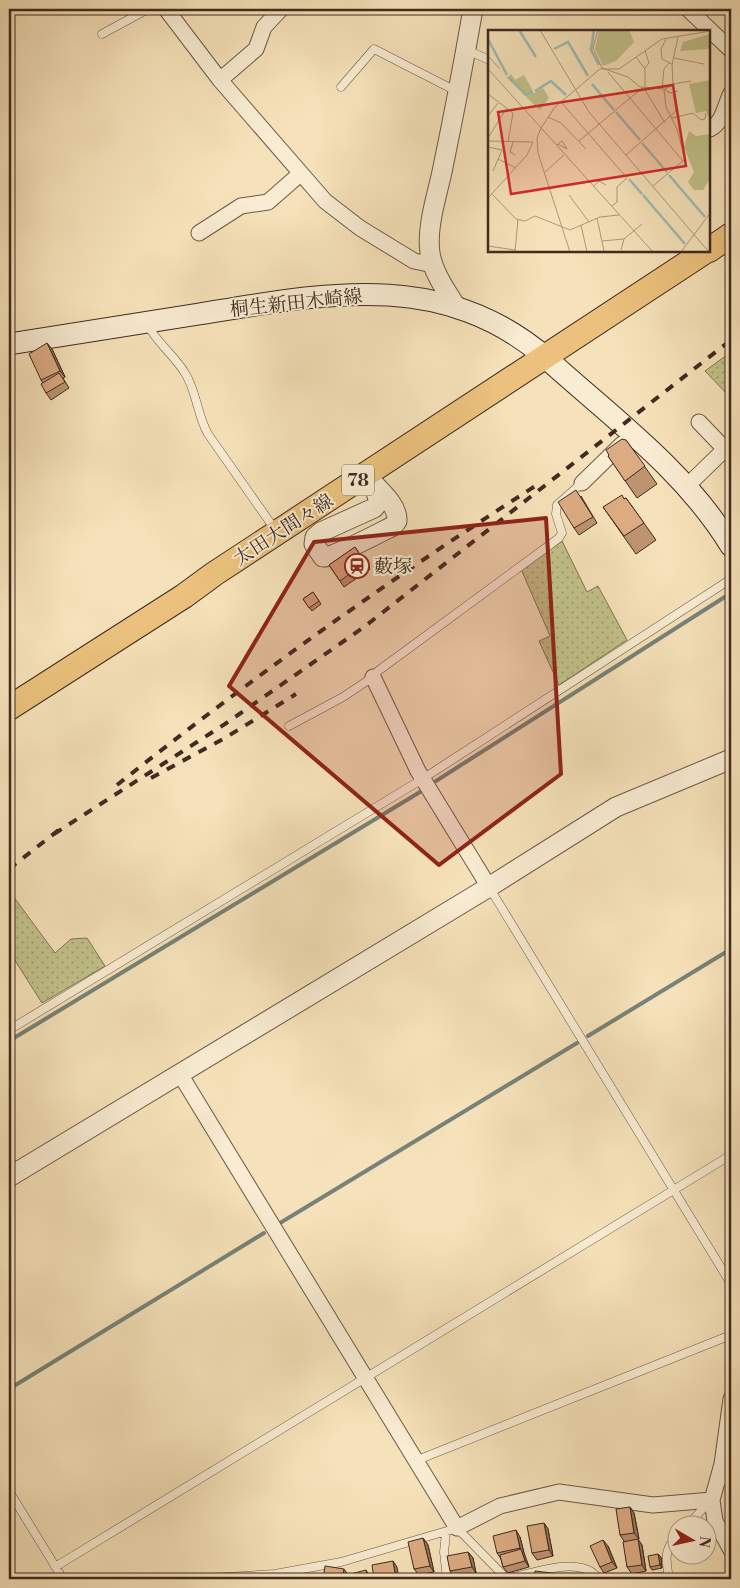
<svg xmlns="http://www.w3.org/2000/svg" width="740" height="1588" viewBox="0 0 740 1588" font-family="'Libre Bodoni','Noto Serif JP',serif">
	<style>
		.grass { fill: url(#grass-dots); stroke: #807656 }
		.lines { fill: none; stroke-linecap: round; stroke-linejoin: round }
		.stream { stroke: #778379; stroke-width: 4 }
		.service-casing { stroke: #6d5947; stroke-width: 9 }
		.minor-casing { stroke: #6d5947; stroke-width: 17 }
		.tertiary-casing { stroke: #6d5947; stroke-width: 21 }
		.secondary-casing { stroke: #3f2b21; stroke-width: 23 }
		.primary-casing { stroke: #3f2b21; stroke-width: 26 }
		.service { stroke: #f9ecd2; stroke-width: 8 }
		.minor { stroke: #f9ecd2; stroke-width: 15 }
		.tertiary { stroke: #f9ecd2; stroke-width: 19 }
		.secondary { stroke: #f9ecd2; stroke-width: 21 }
		.primary { stroke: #ebc17d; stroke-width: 24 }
		.rail { stroke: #3f2b21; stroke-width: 4; stroke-dasharray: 9 9; stroke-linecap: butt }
		.wall { fill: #bd9370; stroke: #3f2b21 }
		.shaded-wall { fill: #9a785b; stroke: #3f2b21 }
		.building { fill: #dcab82; stroke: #3f2b21 }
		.marked { fill: #8f2418; fill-opacity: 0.2; stroke: #8f2418; stroke-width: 4; stroke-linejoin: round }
		.labels { text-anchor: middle; stroke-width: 4; stroke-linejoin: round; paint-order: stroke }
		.shield { fill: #f9ecd2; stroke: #776556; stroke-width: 1 }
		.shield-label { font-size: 18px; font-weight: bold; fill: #3f2b21 }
		.street-label { font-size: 19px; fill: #3f2b21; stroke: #f9ecd2 }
		.poi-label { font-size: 19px; fill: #3f2b21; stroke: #f9ecd2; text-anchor: start }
		.inset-river { fill: none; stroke: #9dbdb4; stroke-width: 2.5 }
		.inset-road { fill: none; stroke: #ad997d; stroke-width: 1 }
		.view { fill: #d62828; fill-opacity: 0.15; stroke: #d62828; stroke-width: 2.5 }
		.inset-edge { fill: none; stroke: #3f2b21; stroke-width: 2.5 }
	</style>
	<defs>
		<pattern id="grass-dots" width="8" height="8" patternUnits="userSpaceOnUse" patternTransform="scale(1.25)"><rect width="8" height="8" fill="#c2c28b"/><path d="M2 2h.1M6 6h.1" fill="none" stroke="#9f9e71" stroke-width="1.8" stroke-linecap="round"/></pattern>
	</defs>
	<rect width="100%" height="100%" fill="#f6e2ba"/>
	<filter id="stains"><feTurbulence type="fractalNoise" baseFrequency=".004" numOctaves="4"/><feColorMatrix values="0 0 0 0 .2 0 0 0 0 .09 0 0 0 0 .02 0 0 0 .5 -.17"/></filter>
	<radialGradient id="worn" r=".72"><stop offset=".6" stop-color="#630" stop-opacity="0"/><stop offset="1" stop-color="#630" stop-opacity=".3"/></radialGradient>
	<!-- grass -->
	<path class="grass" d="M731,352V398L705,371Z
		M562,541L587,592L598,586L627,640L559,685L539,641L550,636L521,569Z
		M13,896L55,953L71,939L87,938L105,966L42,1003L9,951V898Z"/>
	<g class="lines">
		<!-- stream -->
		<path class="stream" d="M436,781L731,593
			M588,1036L731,949
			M9,1041L420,792
			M280,1223L577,1043
			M9,1389L264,1233"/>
		<defs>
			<path id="service" d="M102,34L148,9
				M467,50L489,60
				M341,87L374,49L458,92
				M147,324C157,343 174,355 185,373C197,392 197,415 208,434L276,531
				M289,726L343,697L373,677L378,671L559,538L562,533L556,514L557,505L582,483
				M489,887L731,1284
				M9,1030L424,778L731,579
				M415,1461L731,1335
				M718,1480L731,1481
				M9,1491L63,1579
				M687,1526L710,1501
				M446,1533L444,1552L447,1579
				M55,1567L731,1155
				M193,1579L275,1574L341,1562L457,1528L506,1578C531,1575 564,1560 588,1570C593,1572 596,1576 601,1579
				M642,1579L668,1576
				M669,1579C666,1559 663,1550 678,1535"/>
			<path id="minor" d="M166,9L220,80L325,201L360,228L414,261L433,265
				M688,9L731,50
				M220,80L256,49L264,27L281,9
				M710,129C723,123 725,105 731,93
				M199,233L241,206L268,202L300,174
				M582,483L622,444
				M687,486L721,453L723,447L699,422
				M373,677L418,771L489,887
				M180,1074L457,1528L500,1506L559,1492L653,1505L712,1500
				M731,1399L722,1464L712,1500L715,1521L731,1550"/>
			<path id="tertiary" d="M457,308C447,292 433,273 430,253C426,226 438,193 443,167C454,114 464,61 473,9
				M366,475C376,488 398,503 397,521L393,526C383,531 330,559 323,557L314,544L315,537L321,532L374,508L379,502L374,486
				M9,1177L489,887L616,807L731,759"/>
			<path id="secondary" d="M9,344C72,334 136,324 199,314C322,294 441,268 545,357C611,417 684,469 731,546"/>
			<path id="primary" d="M709,250L731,235
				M9,708L184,596L214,574L706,251"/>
		</defs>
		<!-- service casing -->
		<use href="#service" class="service-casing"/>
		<!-- minor casing -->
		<use href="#minor" class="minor-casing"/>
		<!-- tertiary casing -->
		<use href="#tertiary" class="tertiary-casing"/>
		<!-- secondary casing -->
		<use href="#secondary" class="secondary-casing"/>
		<!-- primary casing -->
		<use href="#primary" class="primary-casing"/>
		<!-- service -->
		<use href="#service" class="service"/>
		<!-- minor -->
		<use href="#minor" class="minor"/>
		<!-- tertiary -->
		<use href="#tertiary" class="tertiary"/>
		<!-- secondary -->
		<use href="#secondary" class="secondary"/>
		<!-- primary -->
		<use href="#primary" class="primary"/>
		<!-- rail -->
		<path class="rail" d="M151,778L225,738L296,694
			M117,785C253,677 394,576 540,483
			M54,834L225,724L364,627L731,340
			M9,869L60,829"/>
	</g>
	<!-- wall -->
	<path class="wall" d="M52,349L65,377L63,378L69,388L51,400L46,393L43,383L41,380Z
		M626,440L657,484L637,498L608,456Z
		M581,496L597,523L579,535L574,528Z
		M626,498L656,540L636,554L603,507Z
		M355,547L370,569L344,587L329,565Z
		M313,592L321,604L312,611L303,599Z
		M630,1507L634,1513L639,1539L638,1540L642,1545L646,1571L632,1574L627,1567L624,1541L620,1535Z
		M544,1523L548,1529L553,1556L537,1560L532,1553Z
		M520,1537L524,1553L529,1567L508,1573L503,1567L501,1559L497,1553Z
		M423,1538L428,1545L434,1572L419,1575L414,1569Z
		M608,1546L617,1568L604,1573L600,1567Z
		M468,1552L473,1558L476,1573L455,1578L450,1571Z
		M661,1557L662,1568L652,1570L650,1567Z"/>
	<!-- shaded-wall -->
	<path class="shaded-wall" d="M47,343L52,349L65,377L60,371Z
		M630,1507L634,1513L639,1539L634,1533Z
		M544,1523L548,1529L553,1556L549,1550Z
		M516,1530L520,1537L524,1553L529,1567L525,1561L520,1548Z
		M423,1538L428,1545L434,1572L430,1566Z
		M638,1539L642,1545L646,1571L642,1565Z
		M603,1540L608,1546L617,1568L612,1562Z
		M468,1552L473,1558L476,1573L472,1567Z
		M658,1554L661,1557L662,1568L660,1565Z
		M393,1561L397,1567L399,1579H396Z
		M344,1569L348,1575L347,1579H342Z
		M366,1570L370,1577L371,1579H368Z
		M655,1573L659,1579H656Z
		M560,1574L563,1579H559Z"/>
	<!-- building -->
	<path class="building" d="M47,343L60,371L41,380L29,354Z
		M59,373L65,382L46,393L41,384Z
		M622,439L626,440L645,466L625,481L608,456L609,455L606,450Z
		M576,490L593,517L574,528L558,502Z
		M622,495L624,499L626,498L644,523L624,536L603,507Z
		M355,547L365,563L340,581L329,565Z
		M313,592L319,601L309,608L303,599Z
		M630,1507L634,1533L620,1535L616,1509Z
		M544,1523L549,1550L532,1553L527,1526Z
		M516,1530L520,1548L497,1553L493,1536Z
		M423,1538L430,1566L414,1569L408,1542Z
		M638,1539L642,1565L627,1567L623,1542Z
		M603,1540L612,1562L600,1567L590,1546Z
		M521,1549L525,1561L503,1567L500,1555Z
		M468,1552L472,1567L450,1571L447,1556Z
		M658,1554L660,1565L650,1567L648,1556Z
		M393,1561L396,1579H374L372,1565Z
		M325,1566L344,1569L342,1579H323Z
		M366,1570L368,1579H348L347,1575Z
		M535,1571L560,1574L559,1579H534Z
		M655,1573L656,1579H636V1575Z
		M276,1574L294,1575V1579H276Z
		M572,1577H590V1579H572Z"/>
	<!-- marked area -->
	<path class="marked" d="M546,518L561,774L439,865L229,686L314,542Z"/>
	<!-- icons -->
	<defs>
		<symbol id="station-ring" viewBox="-11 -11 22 22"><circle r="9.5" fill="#f9ecd2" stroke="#8f2418" stroke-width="1.5"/><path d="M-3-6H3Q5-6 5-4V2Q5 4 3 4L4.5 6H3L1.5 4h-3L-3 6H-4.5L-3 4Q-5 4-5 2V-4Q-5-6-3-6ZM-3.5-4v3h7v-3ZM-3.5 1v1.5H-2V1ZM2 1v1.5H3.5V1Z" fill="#8f2418"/></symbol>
	</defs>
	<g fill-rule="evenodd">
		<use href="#station-ring" x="343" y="552" width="28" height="28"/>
	</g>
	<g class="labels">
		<!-- shield labels -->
		<rect class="shield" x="342" y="464.5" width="32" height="31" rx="4"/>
		<g class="shield-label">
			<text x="358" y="486">78</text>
		</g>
		<!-- street labels -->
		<g class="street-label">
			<text transform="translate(296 302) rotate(-6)" y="7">桐生新田木崎線</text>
			<text transform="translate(283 529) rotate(-33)" y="7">太田大間々線</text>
		</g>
		<!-- poi labels -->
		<g class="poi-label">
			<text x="374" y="573">藪塚</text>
		</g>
	</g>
	<!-- overview -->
	<g transform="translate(488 30)">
		<rect width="222" height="222" fill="#f6e2ba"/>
		<path d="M23,44L27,50L36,45L45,61L38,65L20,47ZM55,58L61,68L52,80L38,67Z" fill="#c2c28b"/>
		<path d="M111,0H141L146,12L128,31L115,36L107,19ZM222,4V19L192,21L195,12ZM222,50V90L218,81L208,83L201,54ZM201,101L208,106L222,104V149L215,160H206L200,152L206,142L196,117Z" fill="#c2c28b"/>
		<path class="inset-river" d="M31,0L48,27M106,0L103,20L111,35M0,9L19,45M66,19L80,12L100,46M20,47L38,65L45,62M104,54L126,80M47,61L63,51L78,65M128,82L152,110M154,113L179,142M181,145L217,187M141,149L154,164M155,165L197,214"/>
		<path class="inset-road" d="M52,0L101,82L221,222M110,0L105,18L114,38L140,47L152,57L176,59L182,63L190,61M178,9L173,19L174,29L184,34M0,26L12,39M148,27L157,39V60L177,93M186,28L216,34M157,38L161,33L157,21M0,39L165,222M120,42L195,131M185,54L203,51M174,59L176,39L181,33M177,59L185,54L184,35L190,7M0,64L25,83L20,112M73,72L139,148L129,157V172L124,176M0,86L10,73M60,87L73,93L98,119M184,88L205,83L213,90L217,89L218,83M0,108L18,79M0,111L45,112M91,111L154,58M25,112L22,122L27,125M69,115L71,113L74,111L79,119L70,114M0,117L14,120L5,141M138,125L188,81L185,63M10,129L28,138M57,142L76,125M106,156L111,151L118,155M165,156L197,129L189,99L178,77L176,60M4,164L28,189L37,191L47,186L82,200L112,187L131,185M81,165L101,192M0,168L39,125L45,112M109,188L116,221M93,195L99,222M114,211L136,209M0,216L27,220M133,220L136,209L154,194M27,222L30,189M82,222L50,123L49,108L53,98L67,77L112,39H131L174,9L223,1M102,222H136M193,222L223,182"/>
		<path class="view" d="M185,55L198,136L23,164L10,82Z"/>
		<rect width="222" height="222" class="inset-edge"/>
	</g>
	<!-- margin -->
	<rect width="740" height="1588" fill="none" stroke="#f6e2ba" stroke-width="30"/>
	<rect x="10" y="10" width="720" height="1568" fill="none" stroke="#3f2b21" stroke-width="2.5"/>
	<rect x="15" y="15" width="710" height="1558" fill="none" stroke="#3f2b21"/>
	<!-- north arrow -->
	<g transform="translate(692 1540) rotate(99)"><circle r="24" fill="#f9ecd2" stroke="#af9f8b"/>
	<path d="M0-4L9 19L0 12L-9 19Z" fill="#8f2418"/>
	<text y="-8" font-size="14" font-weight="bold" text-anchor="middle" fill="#3f2b21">N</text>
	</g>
	<rect width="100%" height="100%" filter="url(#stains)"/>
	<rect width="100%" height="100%" fill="url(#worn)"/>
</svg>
